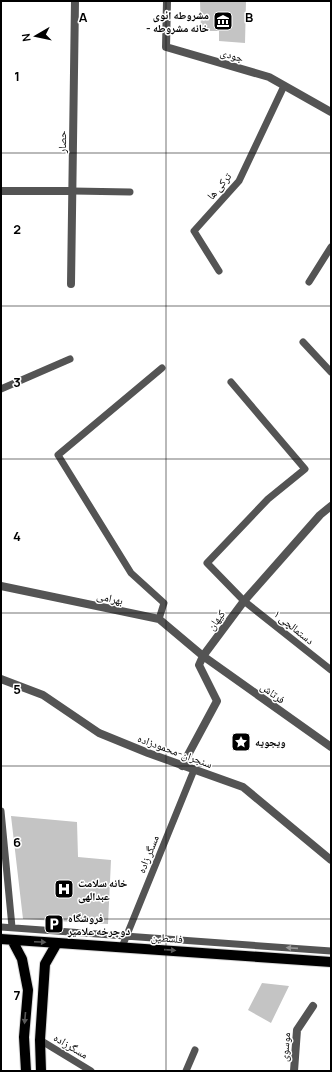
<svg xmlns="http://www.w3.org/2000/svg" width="332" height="1072" viewBox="0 0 332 1072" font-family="Manrope,'Noto Naskh Arabic',sans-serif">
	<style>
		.building { fill: #c4c4c4 }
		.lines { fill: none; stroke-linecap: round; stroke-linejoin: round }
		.primary-casing { stroke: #dbdbdb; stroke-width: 12 }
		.service { stroke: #545454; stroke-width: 7 }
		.minor { stroke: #545454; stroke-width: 8 }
		.tertiary { stroke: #545454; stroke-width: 8 }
		.primary { stroke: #000; stroke-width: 10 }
		.oneway { fill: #595959 }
		.oneway2 { fill: #989898 }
		.grid { fill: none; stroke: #000; stroke-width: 1; stroke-opacity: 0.55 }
		.labels { text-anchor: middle; stroke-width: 3; stroke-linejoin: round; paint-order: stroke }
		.poi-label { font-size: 11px; font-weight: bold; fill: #000; stroke: #fff; text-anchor: start }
		.street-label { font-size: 11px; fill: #000; stroke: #fff }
		.grid-label { font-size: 13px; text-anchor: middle; font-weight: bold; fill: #000; stroke: #fff; stroke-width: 3; stroke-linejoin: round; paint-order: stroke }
	</style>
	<rect width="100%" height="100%" fill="#fff"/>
	<!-- building -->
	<path class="building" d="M200,1H246L245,43L219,41V31H201Z
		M11,816L77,822L78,857L111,860L108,924L23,919Z
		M262,983L289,986L271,1023L248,1010Z"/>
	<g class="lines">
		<defs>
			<path id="primary" d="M1,939L331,962
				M12,940L22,959L28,990L24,1037L26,1071
				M41,1071L40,1040L45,964L57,943"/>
		</defs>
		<!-- primary casing -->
		<use href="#primary" class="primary-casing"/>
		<!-- service -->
		<path class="service" d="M73,191L130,192
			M219,271L194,231L239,181L284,86
			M309,282L331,247
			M303,342L331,372
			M231,382L305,469L268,499L207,563L244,601L331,670
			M1,389L70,359
			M159,619L164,603L131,573L58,455L162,368
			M1,811L12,927
			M1,927L331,951
			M122,947L194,770
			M40,1040L91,1071
			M186,1071L195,1050"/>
		<!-- minor -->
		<path class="minor" d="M167,1L166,47L269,77L331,112
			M1,191H73
			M71,284L75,1
			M1,586L159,619L203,656L331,747
			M182,766L217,701L199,665L203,656L244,601L320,515L331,506
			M294,1071L297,1030L313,1006"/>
		<!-- tertiary -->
		<path class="tertiary" d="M1,679L43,695L99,733L148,753L243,787L331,860"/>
		<!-- primary -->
		<use href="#primary" class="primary"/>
	</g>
	<!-- one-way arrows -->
	<defs><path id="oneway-solid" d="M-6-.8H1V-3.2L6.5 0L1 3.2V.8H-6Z"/></defs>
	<g class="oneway">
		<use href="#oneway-solid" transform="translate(40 942) rotate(3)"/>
		<use href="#oneway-solid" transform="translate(170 950) rotate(4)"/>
		<use href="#oneway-solid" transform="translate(25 1018) rotate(95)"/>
	</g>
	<use class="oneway2" href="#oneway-solid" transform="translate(292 948) rotate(-176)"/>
	<!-- grid -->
	<path class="grid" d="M166,1V1071M1,153H331M1,306H331M1,459H331M1,613H331M1,766H331M1,919H331"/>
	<!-- icons -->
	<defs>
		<symbol id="museum-square" viewBox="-11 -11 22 22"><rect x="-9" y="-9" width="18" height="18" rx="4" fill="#000" stroke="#fff"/><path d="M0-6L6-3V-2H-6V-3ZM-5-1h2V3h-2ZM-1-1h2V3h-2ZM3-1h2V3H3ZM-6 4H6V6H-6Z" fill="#fff"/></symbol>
		<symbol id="sight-square" viewBox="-11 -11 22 22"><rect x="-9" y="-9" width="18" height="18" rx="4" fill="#000" stroke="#fff"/><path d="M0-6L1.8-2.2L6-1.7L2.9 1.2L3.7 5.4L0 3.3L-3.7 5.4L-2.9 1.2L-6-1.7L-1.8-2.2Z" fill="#fff"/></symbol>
		<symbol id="hospital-square" viewBox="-11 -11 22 22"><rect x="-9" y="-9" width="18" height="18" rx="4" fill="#000" stroke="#fff"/><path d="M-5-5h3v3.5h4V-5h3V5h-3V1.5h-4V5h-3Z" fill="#fff"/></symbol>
		<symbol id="parking-square" viewBox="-11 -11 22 22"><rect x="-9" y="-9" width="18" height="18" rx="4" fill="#000" stroke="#fff"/><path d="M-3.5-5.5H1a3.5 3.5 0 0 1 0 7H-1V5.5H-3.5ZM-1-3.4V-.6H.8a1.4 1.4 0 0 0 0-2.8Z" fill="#fff"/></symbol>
	</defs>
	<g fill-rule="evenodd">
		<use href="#museum-square" x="212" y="10" width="22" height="22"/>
		<use href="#sight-square" x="230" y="731" width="22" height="22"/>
		<use href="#hospital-square" x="53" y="878" width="22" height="22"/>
		<use href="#parking-square" x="43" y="913" width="22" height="22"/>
	</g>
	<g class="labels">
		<!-- poi labels -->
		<g class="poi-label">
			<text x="209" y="19" text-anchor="end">مشروطه ائوی<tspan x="209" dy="13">- خانه مشروطه</tspan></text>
			<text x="255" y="746">ویجویه</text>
			<text x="78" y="887">خانه سلامت<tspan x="78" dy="13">عبدالهی</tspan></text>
			<text x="68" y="922">فروشگاه<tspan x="68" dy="13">دوچرخه علامیر</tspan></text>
		</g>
		<!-- street labels -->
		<g class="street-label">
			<text transform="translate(232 55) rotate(16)" y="4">جودی</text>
			<text transform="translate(62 142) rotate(-89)" y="4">حصار</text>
			<text transform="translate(219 186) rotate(-50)" y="4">ترکی ها</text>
			<text transform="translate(110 598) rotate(12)" y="4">بهرامی</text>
			<text transform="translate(216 620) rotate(-54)" y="4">کیهان</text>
			<text transform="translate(294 627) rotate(39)" y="4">دستمالچی ۱</text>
			<text transform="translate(273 693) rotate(36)" y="4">فرتاش</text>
			<text transform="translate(175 751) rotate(20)" y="4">سنجران-محمودزاده</text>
			<text transform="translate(148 854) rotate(-68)" y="4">مسگر زاده</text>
			<text transform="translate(167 938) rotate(4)" y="4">فلسطین</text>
			<text transform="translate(71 1046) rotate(31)" y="4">مسگرزاده</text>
			<text transform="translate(285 1047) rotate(-85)" y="4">موسوی</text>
		</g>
	</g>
	<g class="grid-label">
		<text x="83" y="22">A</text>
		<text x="249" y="22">B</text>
		<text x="17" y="81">1</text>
		<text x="17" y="234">2</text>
		<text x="17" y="387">3</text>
		<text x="17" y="541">4</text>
		<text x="17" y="694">5</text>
		<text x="17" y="847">6</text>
		<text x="17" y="1000">7</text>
	</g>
	<!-- border -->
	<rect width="332" height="1072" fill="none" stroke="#000000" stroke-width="4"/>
	<!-- north arrow -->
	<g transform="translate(36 36) rotate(261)" stroke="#ffffff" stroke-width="3" paint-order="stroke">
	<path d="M0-3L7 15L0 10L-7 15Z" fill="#000000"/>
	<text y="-6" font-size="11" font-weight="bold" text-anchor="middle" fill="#000000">N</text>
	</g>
</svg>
